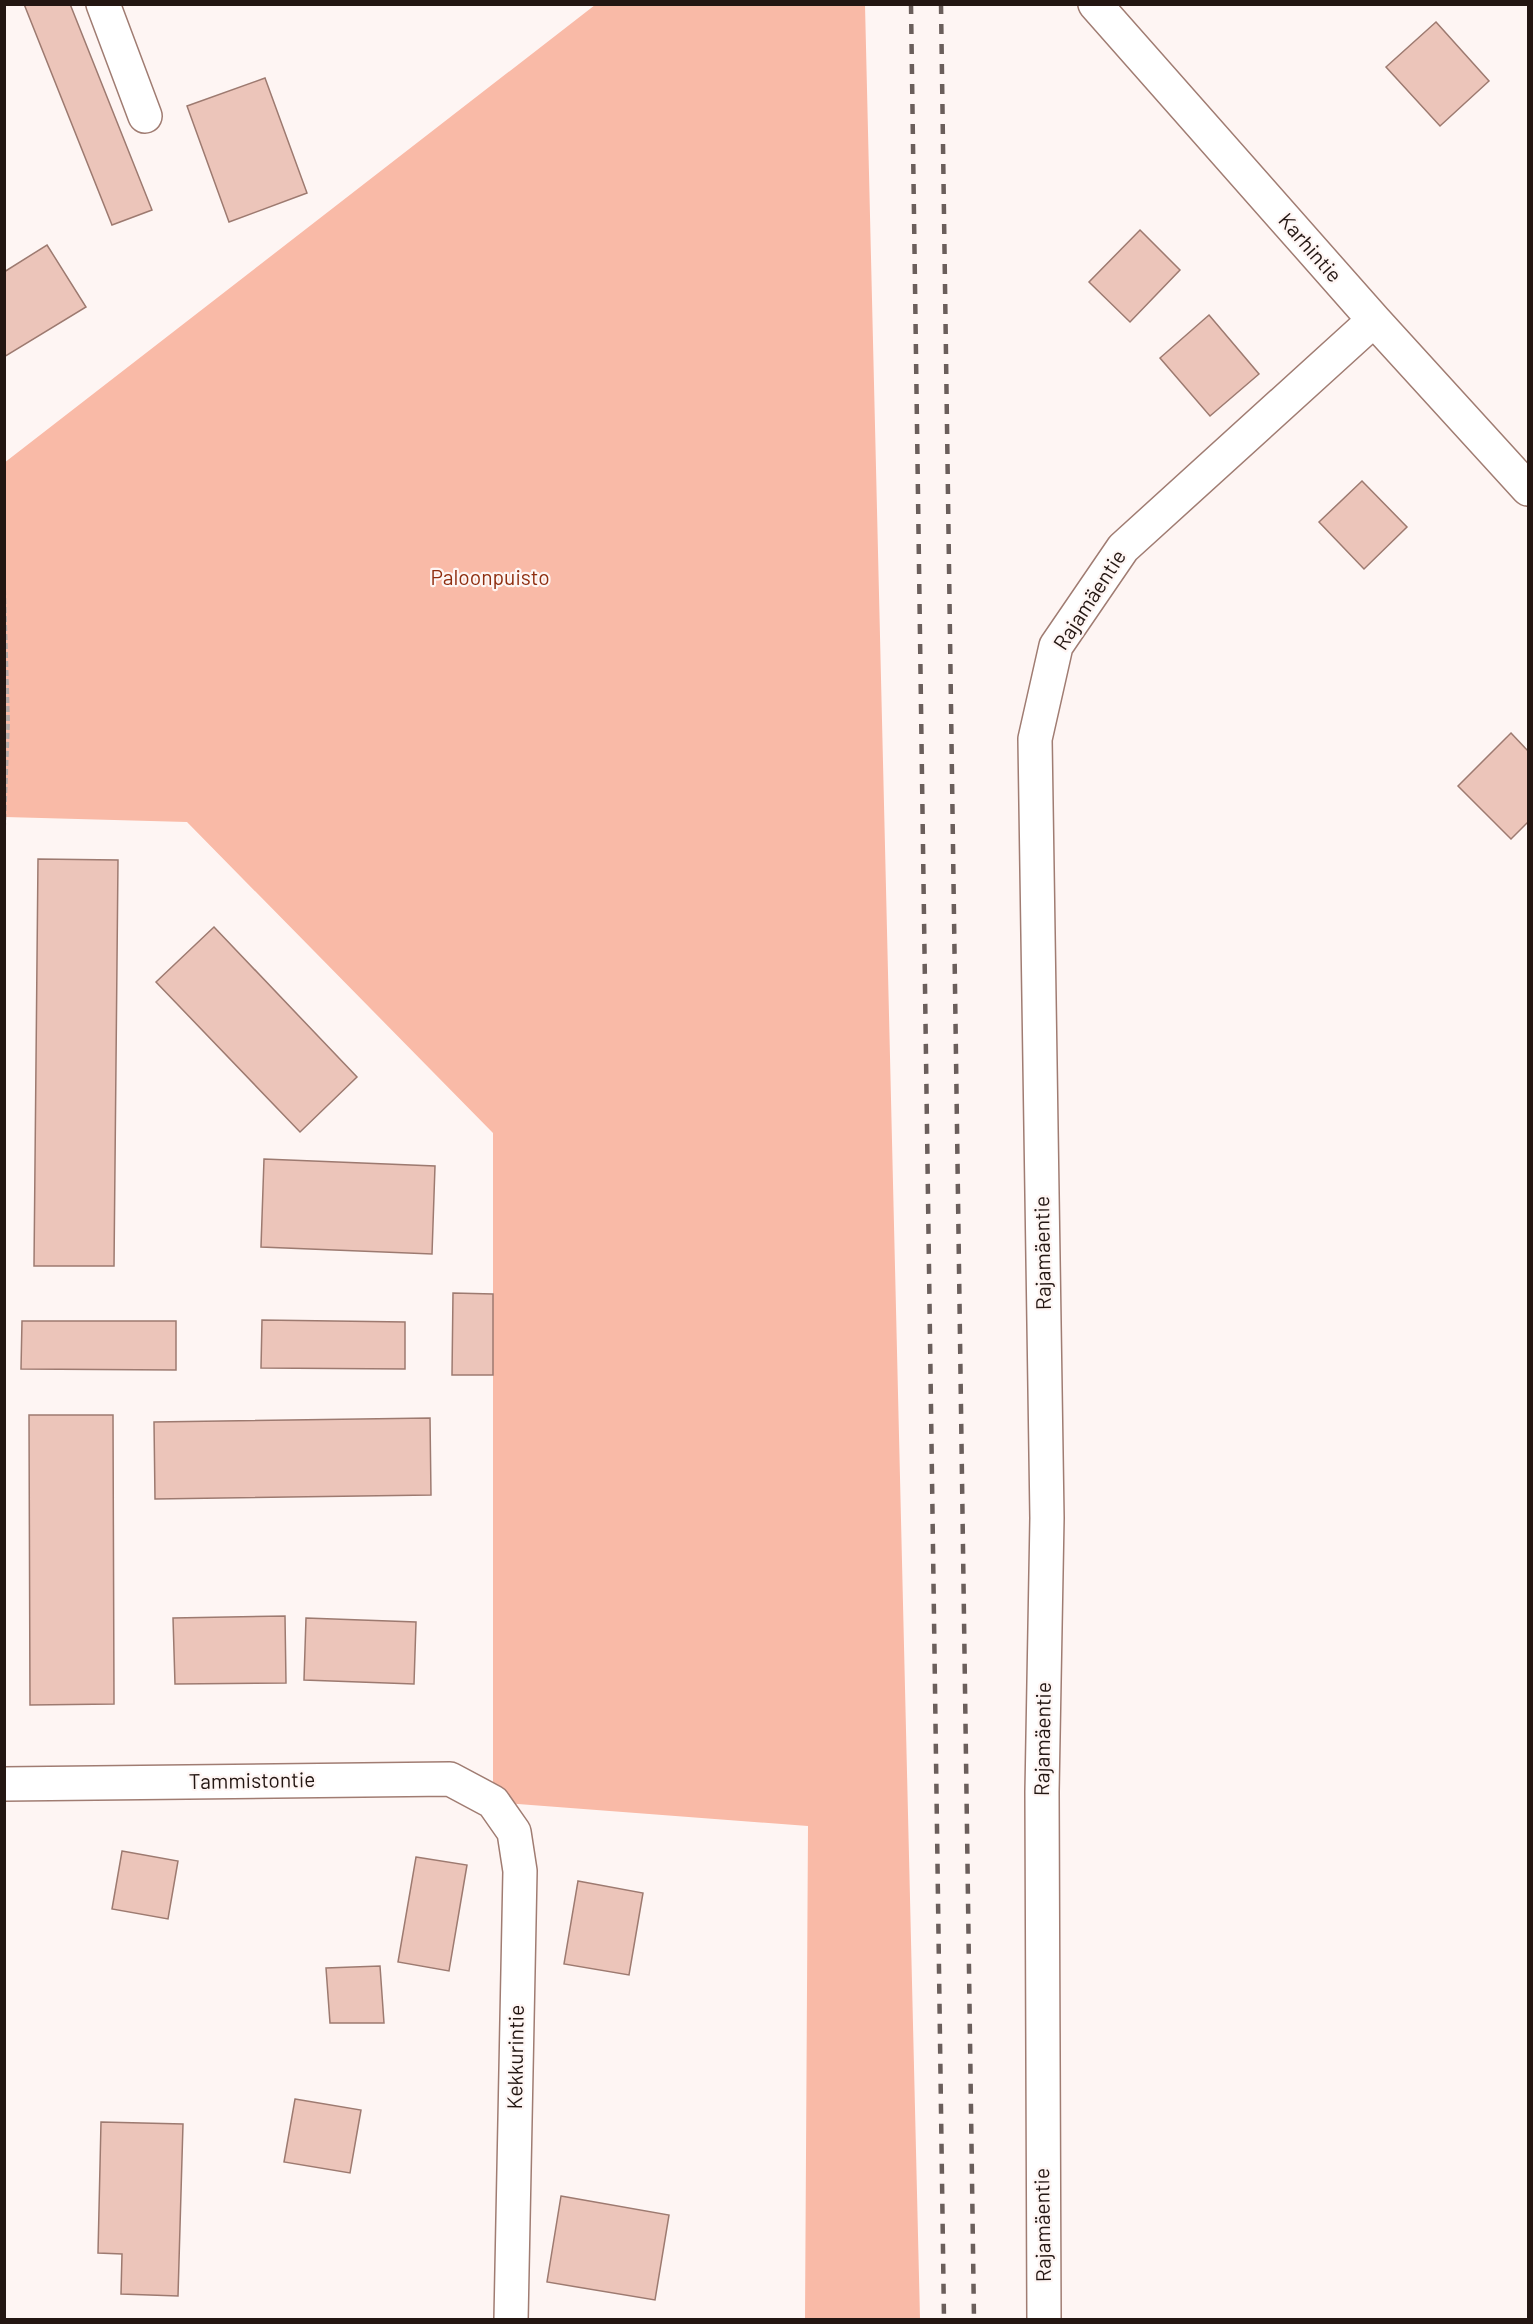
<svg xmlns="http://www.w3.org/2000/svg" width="1533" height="2324" viewBox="0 0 1533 2324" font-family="Barlow,sans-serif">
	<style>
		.green { fill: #f9baa7 }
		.building { fill: #ecc5ba; stroke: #9d7a70; stroke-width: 1.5 }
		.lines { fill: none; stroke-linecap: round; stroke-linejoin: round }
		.minor-casing { stroke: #a07c72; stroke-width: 36 }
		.path { stroke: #b6aca9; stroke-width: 4; stroke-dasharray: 6 3; stroke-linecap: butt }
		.minor { stroke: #fff; stroke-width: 33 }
		.rail { stroke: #6a5e5b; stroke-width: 4.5; stroke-dasharray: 10 10; stroke-linecap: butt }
		.labels { text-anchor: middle; stroke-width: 4.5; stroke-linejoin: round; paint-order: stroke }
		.street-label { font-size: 21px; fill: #231612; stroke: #fef5f3 }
		.park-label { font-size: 21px; fill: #8f2e10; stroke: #fef5f3 }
	</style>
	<rect width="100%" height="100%" fill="#fef5f3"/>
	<!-- green -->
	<path class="green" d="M595,5H865L920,2319H805L808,1826L493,1802V1133L187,822L5,817L4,463Z"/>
	<!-- building -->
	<path class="building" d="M24,4H70L152,210L112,225Z
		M1436,22L1489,81L1440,126L1386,67Z
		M265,78L307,193L229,222L187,106Z
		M1140,230L1180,270L1130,322L1089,282Z
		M47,245L86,307L4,357V272Z
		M1209,315L1259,374L1210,416L1160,358Z
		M1362,481L1407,527L1364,569L1319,522Z
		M1511,733L1528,751V822L1511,839L1458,786Z
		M38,859L118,860L114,1266H34Z
		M214,927L357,1077L300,1132L156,982Z
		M264,1159L435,1166L432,1254L261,1247Z
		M453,1293L493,1294V1375H452Z
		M262,1320L405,1322V1369L261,1368Z
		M22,1321H176V1370L21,1369Z
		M29,1415H113L114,1704L30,1705Z
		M430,1418L431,1495L155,1499L154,1422Z
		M285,1616L286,1683L175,1684L173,1618Z
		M306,1618L416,1622L414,1684L304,1680Z
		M122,1851L178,1861L168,1919L112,1909Z
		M416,1857L467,1865L449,1971L398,1962Z
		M578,1881L643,1893L629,1975L564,1964Z
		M380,1966L384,2023H330L326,1968Z
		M295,2099L361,2110L350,2173L284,2162Z
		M101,2122L183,2124L178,2296L121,2294L122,2254L98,2253Z
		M561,2196L669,2215L655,2300L547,2282Z"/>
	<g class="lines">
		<defs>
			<path id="minor" d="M103,4L145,116
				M1095,4L1374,320L1528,489
				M4,1784L450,1779L493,1802L514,1832L520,1871L511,2320
				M1044,2320L1042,1792L1047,1518L1035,739L1056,646L1123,548L1374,320"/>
		</defs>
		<!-- minor casing -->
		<use href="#minor" class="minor-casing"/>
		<!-- path -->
		<path class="path" d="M4,589L8,722L4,826"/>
		<!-- minor -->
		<use href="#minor" class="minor"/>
		<!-- rail -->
		<path class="rail" d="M911,4L944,2320
			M941,4L974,2320"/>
	</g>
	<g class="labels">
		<!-- street labels -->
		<g class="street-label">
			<text transform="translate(1310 248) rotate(49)" y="7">Karhintie</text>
			<text transform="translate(1090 600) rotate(-57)" y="7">Rajamäentie</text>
			<text transform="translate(1043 1253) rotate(-91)" y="7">Rajamäentie</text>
			<text transform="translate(1043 1739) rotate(-89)" y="7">Rajamäentie</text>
			<text transform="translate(252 1781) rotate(-1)" y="7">Tammistontie</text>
			<text transform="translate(516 2057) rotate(-89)" y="7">Kekkurintie</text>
			<text transform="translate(1043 2225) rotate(-91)" y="7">Rajamäentie</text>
		</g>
		<!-- park labels -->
		<g class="park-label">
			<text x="490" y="585">Paloonpuisto</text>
		</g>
	</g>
	<!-- border -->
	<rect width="1533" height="2324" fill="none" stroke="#231612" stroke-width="12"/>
</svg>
